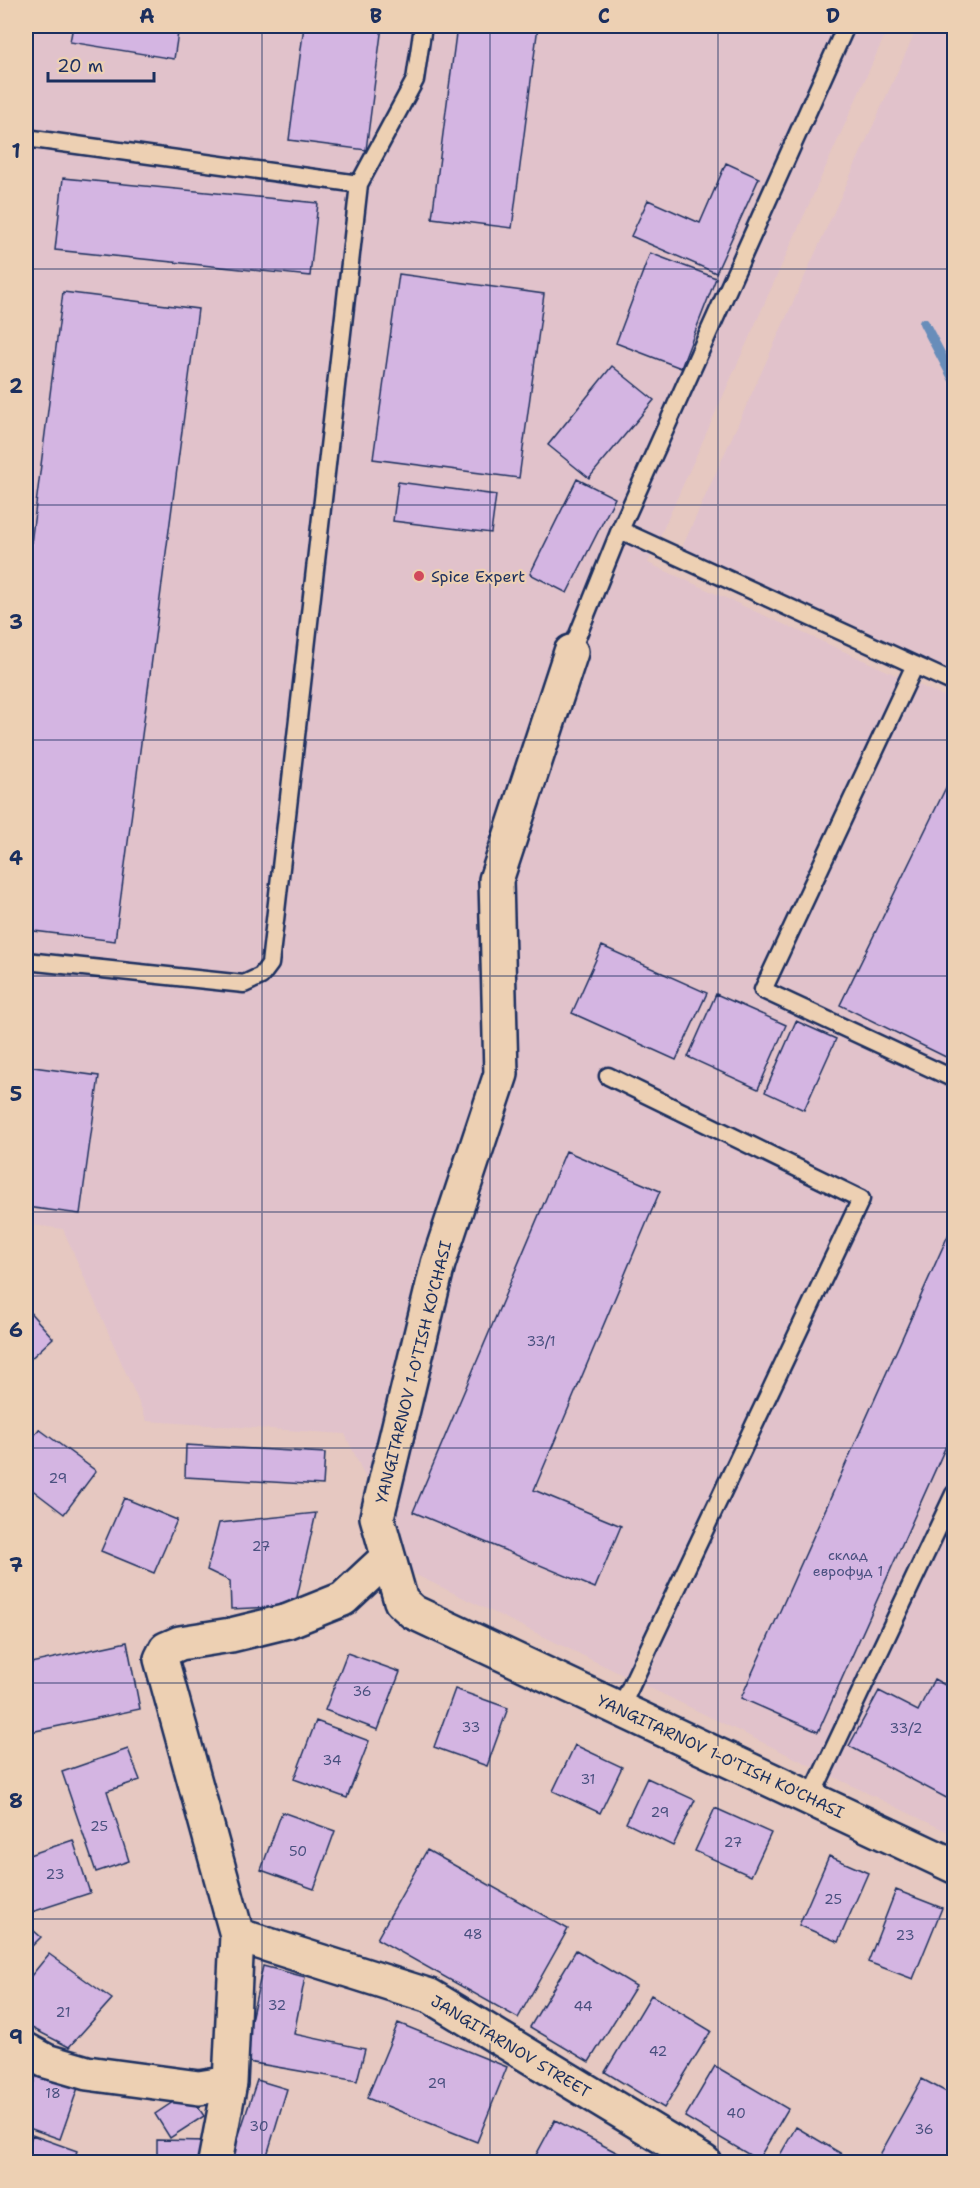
<svg xmlns="http://www.w3.org/2000/svg" width="980" height="2188" viewBox="0 0 980 2188" font-family="'Shantell Sans',sans-serif">
	<style>
		.built { fill: #e1c2cb }
		.lines { fill: none; stroke-linecap: round; stroke-linejoin: round }
		.stream { stroke: #688dba; stroke-width: 10 }
		.building { fill: #d4b5e2; stroke: #1b2f5e; stroke-width: 1.5 }
		.lane-casing { stroke: #1b2f5e; stroke-width: 21 }
		.street-casing { stroke: #1b2f5e; stroke-width: 38 }
		.lane { stroke: #edd0b3; stroke-width: 16 }
		.street { stroke: #edd0b3; stroke-width: 33 }
		.grid { fill: none; stroke: #1b2f5e; stroke-width: 1.5; stroke-opacity: 0.55 }
		.poi-dot { fill: #d1495b; stroke: #edd0b3; stroke-width: 2 }
		.labels { text-anchor: middle; stroke-width: 4.5; stroke-linejoin: round; paint-order: stroke }
		.number-label { font-size: 14px; fill: #49507f }
		.poi-label { font-size: 16px; fill: #1b2f5e; stroke: #edd0b3; text-anchor: start }
		.street-label { font-size: 16px; fill: #1b2f5e; stroke: #edd0b3 }
		.neatline { fill: none; stroke: #1b2f5e; stroke-width: 2 }
		.grid-label { font-size: 20px; text-anchor: middle; font-weight: bold; fill: #1b2f5e }
	</style>
	<rect width="100%" height="100%" fill="#e6c8c1"/>
	<filter id="ink" filterUnits="userSpaceOnUse"><feTurbulence type="fractalNoise" baseFrequency=".0167" numOctaves="2"/><feDisplacementMap in="SourceGraphic" scale="12" xChannelSelector="R" yChannelSelector="G"/><feConvolveMatrix kernelMatrix="1 2 1 2 8 2 1 2 1" color-interpolation-filters="sRGB"/></filter>
	<g filter="url(#ink)">
		<!-- built -->
		<path class="built" d="M26,26H889L648,563L954,701V1835L410,1572L345,1434L147,1421L63,1229L26,1224Z
			M918,26H954V675L680,552Z"/>
		<g class="lines">
			<!-- stream -->
			<path class="stream" d="M924,323L954,380"/>
		</g>
		<!-- building -->
		<path class="building" d="M73,26H179L174,59L70,42Z
			M304,26H382L366,150L289,140Z
			M457,26H538L512,228L432,218Z
			M726,163L759,178L716,273L631,236L648,200L700,223Z
			M63,178L318,203L310,276L55,250Z
			M650,253L716,278L681,368L616,343Z
			M399,274L544,294L519,478L373,459Z
			M63,292L198,309L115,941L26,930V583Z
			M612,366L654,400L589,478L548,445Z
			M577,479L615,498L567,593L530,574Z
			M398,482L496,495L491,533L393,521Z
			M954,771V1061L840,1005Z
			M602,946L707,993L676,1060L572,1013Z
			M716,994L786,1025L758,1089L688,1057Z
			M796,1021L836,1039L804,1110L765,1092Z
			M26,1066L99,1076L80,1214L26,1207Z
			M566,1151L660,1191L534,1490L621,1526L595,1588L413,1512Z
			M954,1222V1428L818,1732L741,1698Z
			M26,1308L53,1338L26,1363Z
			M39,1429L96,1471L64,1514L26,1485V1447Z
			M186,1445L325,1453L323,1485L185,1477Z
			M124,1498L177,1520L154,1573L101,1551Z
			M316,1513L295,1606L231,1609L230,1581L207,1570L219,1523Z
			M127,1642L140,1709L26,1733V1664Z
			M347,1653L400,1672L378,1730L325,1710Z
			M934,1679L954,1690V1802L849,1746L879,1691L918,1711Z
			M455,1689L508,1708L487,1766L434,1747Z
			M316,1721L369,1741L347,1798L294,1779Z
			M575,1745L622,1767L600,1813L553,1791Z
			M128,1749L140,1780L107,1791L129,1861L96,1872L62,1772Z
			M647,1778L695,1800L673,1846L626,1823Z
			M715,1808L771,1833L751,1876L695,1851Z
			M282,1812L335,1831L314,1889L261,1870Z
			M73,1840L90,1893L26,1914V1856Z
			M427,1850L568,1929L518,2018L377,1939Z
			M829,1856L868,1873L838,1942L799,1925Z
			M896,1890L942,1908L913,1979L868,1962Z
			M26,1924L41,1937L26,1952Z
			M576,1950L636,1986L589,2062L530,2027Z
			M49,1954L112,1999L69,2047L26,2025V1982Z
			M263,1966L305,1977L294,2034L365,2049L357,2081L242,2061Z
			M651,1995L711,2031L664,2108L605,2072Z
			M398,2023L507,2067L477,2142L367,2098Z
			M715,2066L788,2109L758,2160L685,2117Z
			M39,2067L80,2082L60,2139L26,2127V2104Z
			M922,2079L954,2096V2162H876Z
			M257,2080L287,2089L265,2162H230Z
			M188,2092L204,2116L170,2138L155,2114Z
			M555,2120L635,2162H545L535,2157Z
			M796,2127L852,2160L851,2162H776Z
			M32,2135L77,2151L73,2162H26V2154Z
			M157,2140L207,2141V2162H157Z"/>
		<g class="lines">
			<defs>
				<path id="lane" d="M26,138L359,184L270,964L261,976L244,984L26,961
					M359,184L415,80L423,26
					M620,530L954,683
					M571,652L620,530L846,26
					M915,665L763,990L954,1079
					M608,1076L861,1199L620,1709
					M810,1799L954,1494"/>
				<path id="street" d="M571,652L496,880L501,1074L438,1264L377,1517L401,1601L413,1612L954,1866
					M237,1935L430,1996L704,2162
					M26,2050L46,2061L87,2073L199,2088L230,2083
					M215,2162L230,2083L237,1935L161,1659L166,1649L180,1643L231,1635L288,1621L343,1599L388,1557"/>
			</defs>
			<!-- lane casing -->
			<use href="#lane" class="lane-casing"/>
			<!-- street casing -->
			<use href="#street" class="street-casing"/>
			<!-- lane -->
			<use href="#lane" class="lane"/>
			<!-- street -->
			<use href="#street" class="street"/>
		</g>
	</g>
	<!-- grid -->
	<path class="grid" d="M262,26V2162M490,26V2162M718,26V2162M26,269H954M26,505H954M26,740H954M26,976H954M26,1212H954M26,1448H954M26,1683H954M26,1919H954"/>
	<!-- markers -->
	<circle class="poi-dot" cx="419" cy="576" r="6"/>
	<g class="labels">
		<!-- number labels -->
		<g class="number-label">
			<text x="541" y="1346">33/1</text>
			<text x="58" y="1483">29</text>
			<text x="261" y="1551">27</text>
			<text x="848" y="1560">склад<tspan x="848" dy="16">еврофуд 1</tspan></text>
			<text x="362" y="1696">36</text>
			<text x="471" y="1732">33</text>
			<text x="906" y="1733">33/2</text>
			<text x="332" y="1765">34</text>
			<text x="588" y="1784">31</text>
			<text x="660" y="1817">29</text>
			<text x="99" y="1831">25</text>
			<text x="733" y="1847">27</text>
			<text x="298" y="1856">50</text>
			<text x="55" y="1879">23</text>
			<text x="833" y="1904">25</text>
			<text x="473" y="1939">48</text>
			<text x="905" y="1940">23</text>
			<text x="277" y="2010">32</text>
			<text x="583" y="2011">44</text>
			<text x="63" y="2017">21</text>
			<text x="658" y="2056">42</text>
			<text x="437" y="2088">29</text>
			<text x="53" y="2098">18</text>
			<text x="736" y="2118">40</text>
			<text x="259" y="2131">30</text>
			<text x="924" y="2134">36</text>
		</g>
		<!-- poi labels -->
		<g class="poi-label">
			<text x="431" y="582">Spice Expert</text>
		</g>
		<!-- street labels -->
		<g class="street-label">
			<text transform="translate(413 1372) rotate(-76)" y="6">YANGITARNOV 1-O'TISH KO'CHASI</text>
			<text transform="translate(721 1756) rotate(25)" y="6">YANGITARNOV 1-O'TISH KO'CHASI</text>
			<text transform="translate(511 2046) rotate(31)" y="6">JANGITARNOV STREET</text>
		</g>
	</g>
	<!-- margin -->
	<rect width="980" height="2188" fill="none" stroke="#edd0b3" stroke-width="66"/>
	<!-- scale -->
	<path d="M48 72v9h106v-9" fill="none" stroke="#1b2f5e" stroke-width="3"/>
	<text x="57" y="72" font-size="18" fill="#1b2f5e" stroke="#edd0b3" stroke-width="4.5" paint-order="stroke">20 m</text>
	<rect x="33" y="33" width="914" height="2122" class="neatline"/>
	<g class="grid-label">
		<text x="147" y="23">A</text>
		<text x="376" y="23">B</text>
		<text x="604" y="23">C</text>
		<text x="833" y="23">D</text>
		<text x="16" y="158">1</text>
		<text x="16" y="393">2</text>
		<text x="16" y="629">3</text>
		<text x="16" y="865">4</text>
		<text x="16" y="1101">5</text>
		<text x="16" y="1337">6</text>
		<text x="16" y="1572">7</text>
		<text x="16" y="1808">8</text>
		<text x="16" y="2044">9</text>
	</g>
</svg>
